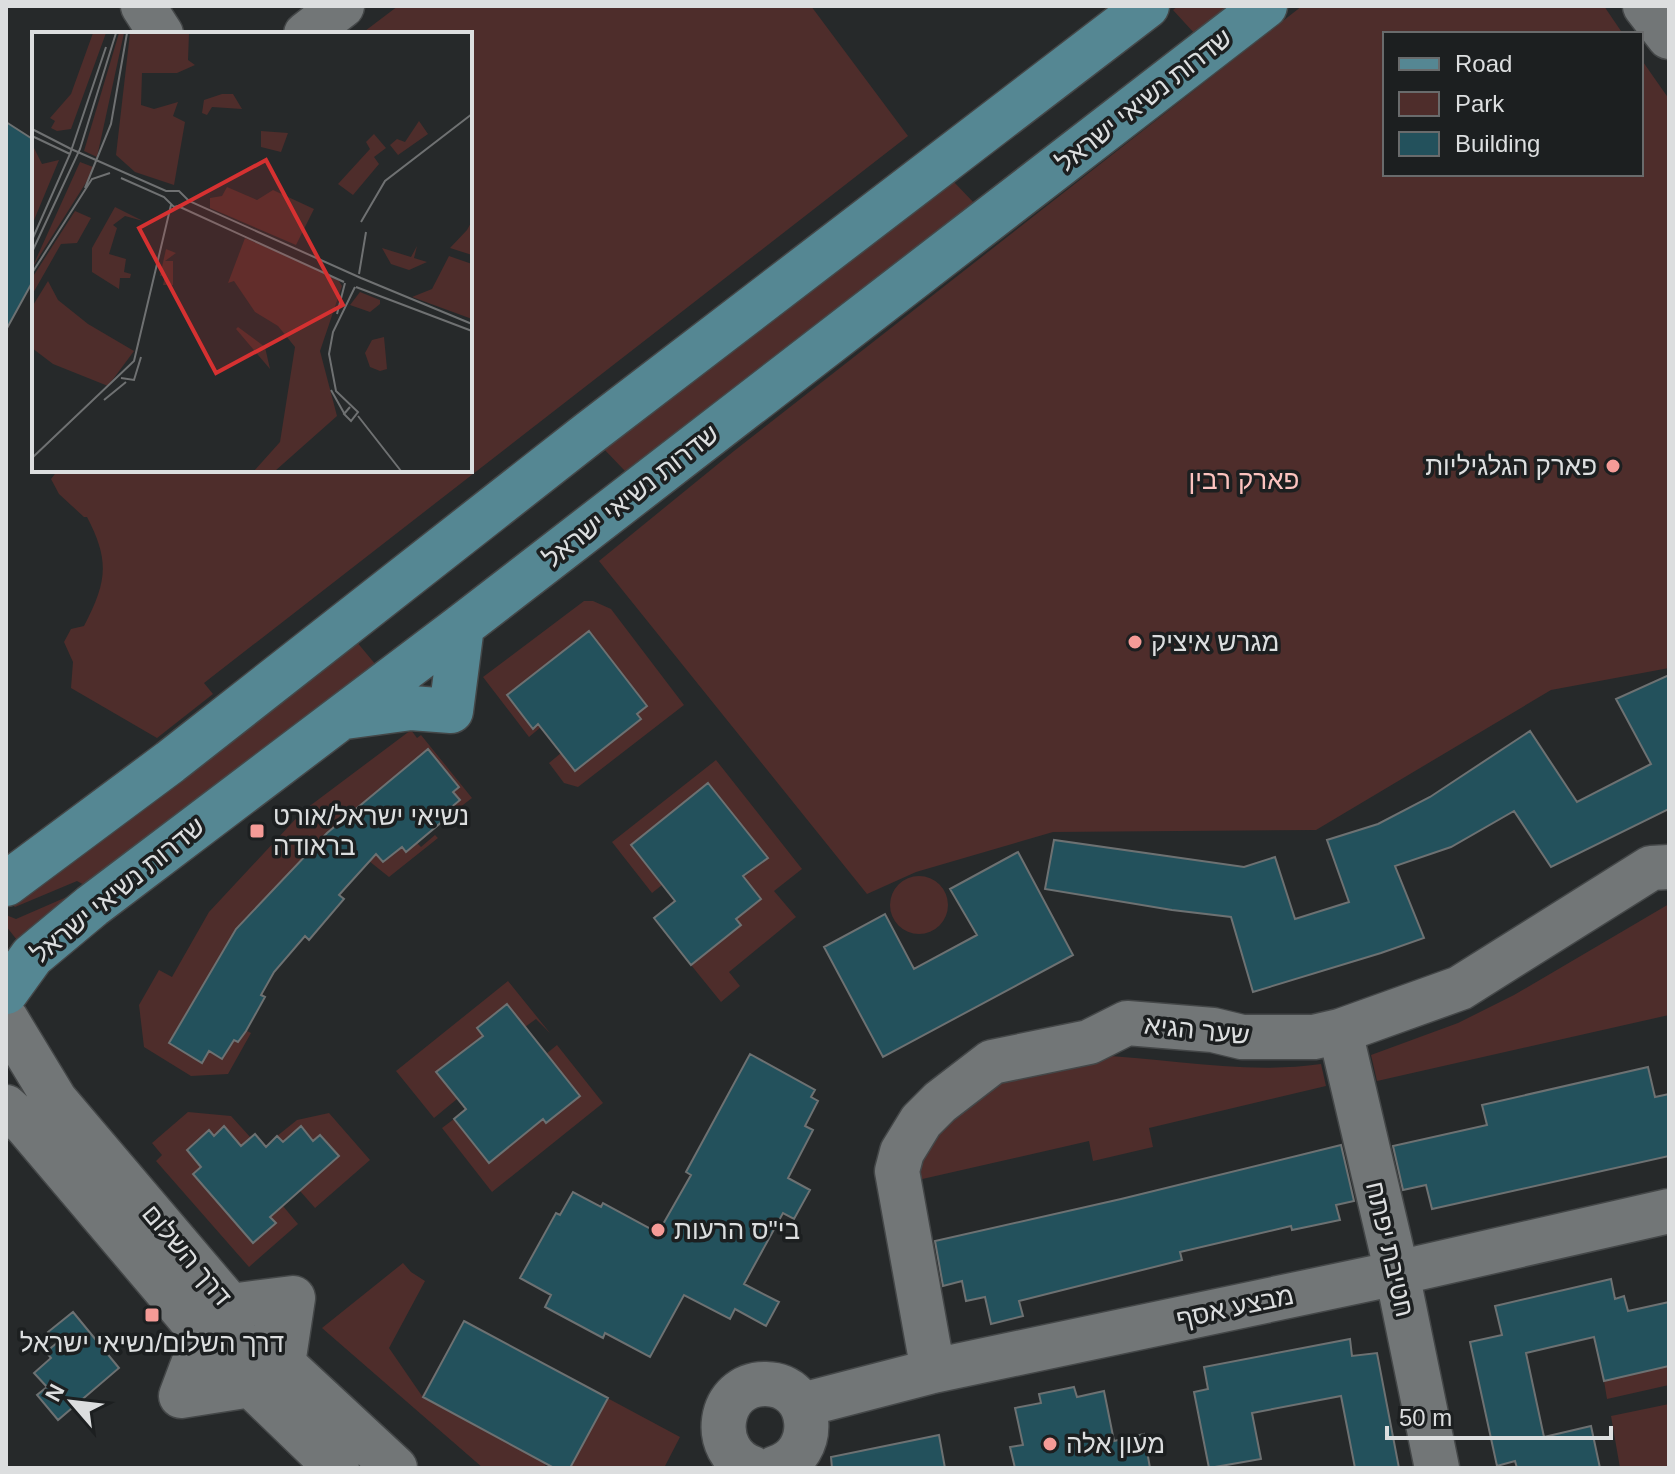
<svg xmlns="http://www.w3.org/2000/svg" width="1675" height="1474" viewBox="0 0 1675 1474" font-family="Helvetica,'Noto Sans Hebrew',sans-serif">
	<style>
		.green { fill: #4e2d2b }
		.building { fill: #23515c; stroke: #6d7172; stroke-width: 2 }
		.lines { fill: none; stroke-linecap: round; stroke-linejoin: round }
		.minor-casing { stroke: #444748; stroke-width: 47 }
		.major-casing { stroke: #444748; stroke-width: 47 }
		.minor { stroke: #727677; stroke-width: 44 }
		.major { stroke: #558793; stroke-width: 44 }
		.poi-dot { fill: #f59b97; stroke: #1c1f20; stroke-width: 3 }
		.labels { text-anchor: middle; stroke-width: 7; stroke-linejoin: round; paint-order: stroke }
		.street-label { font-size: 26px; fill: #dcdedf; stroke: #1c1f20 }
		.poi-label { font-size: 26px; fill: #dcdedf; stroke: #1c1f20; text-anchor: start }
		.park-label { font-size: 26px; fill: #fcc3bf; stroke: #1c1f20 }
		.inset-road { fill: none; stroke: #6f7172; stroke-width: 2 }
		.view { fill: #d63131; fill-opacity: 0.15; stroke: #d63131; stroke-width: 4 }
		.inset-edge { fill: none; stroke: #dcdedf; stroke-width: 4 }
	</style>
	<rect width="100%" height="100%" fill="#26292a"/>
	<!-- green -->
	<path class="green" d="M398,6H811L908,136L204,683L213,694L157,738L71,688L73,662L64,642L71,629L84,626C107,582 110,561 87,517H84L59,494L51,479L58,470H470V34H361Z
		M1178,6H1232L1195,34L1173,10Z
		M1302,6H1604L1623,34H1385V174H1641V59L1669,99V668L1551,690L1316,830L1053,832L916,872L867,894L599,561L734,451Z
		M953,181L975,204L625,471L601,446Z
		M584,601H593L611,609L684,705L578,787L564,783L549,763L561,753L575,771L641,720L637,714L647,706L589,632L507,695L533,728L538,724L541,727L529,737L483,677Z
		M356,641L376,665L88,887L77,881L15,907L11,904Z
		M411,730L417,738L421,735L472,798L450,815L447,811L460,800L453,792L459,787L428,750L327,833L236,930L209,1051L222,1059L234,1040L238,1042L245,1030L251,1033L228,1074L191,1076L144,1047L139,1005L159,970L172,977L209,912L303,811Z
		M716,760L802,869L774,891L796,917L729,972L740,986L721,1002L691,965L741,926L736,919L761,899L744,877L767,858L708,783L631,845L662,885L652,893L612,842Z
		M435,835L438,838L389,877L369,861L377,854L384,862L402,847L406,852L417,843L421,847Z
		M890 905a29 29 0 1 1 58 0a29 29 0 1 1-58 0Z
		M69,896L74,899L20,944L6,926V915L16,919Z
		M1669,904V1015L1377,1081L1371,1055L1458,1023L1514,995Z
		M508,981L550,1033L536,1019L525,1027L506,1004L477,1028L483,1035L437,1072L457,1099L434,1118L396,1071Z
		M557,1045L603,1103L492,1192L442,1128L454,1119L489,1162L524,1135L507,1113L526,1098L546,1123L580,1096L546,1054Z
		M1092,1055C1167,1058 1246,1075 1321,1064L1326,1086L1149,1128L1153,1147L1093,1161L1089,1141L918,1180V1159L932,1130L1000,1078Z
		M188,1112L231,1116L251,1138L241,1146L224,1127L214,1136L209,1131L187,1150L201,1167L193,1174L275,1223L270,1216L283,1206L298,1224L249,1267L156,1161L162,1155L152,1143Z
		M329,1113L370,1160L315,1208L300,1191L339,1156L321,1135L313,1141L301,1126L283,1142L277,1136L297,1120Z
		M403,1263L411,1272L425,1281L389,1348L422,1396L464,1321L680,1437L664,1468H554L546,1464L544,1468H483L322,1328Z
		M1669,1366V1385L1607,1399L1604,1381Z
		M1669,1404V1468H1620L1611,1416Z"/>
	<!-- building -->
	<path class="building" d="M6,122L34,140V279L6,330Z
		M589,631L647,706L637,714L641,719L575,771L538,724L533,729L507,695Z
		M1669,675V809L1551,867L1514,811L1451,847L1395,866L1424,938L1381,953L1253,992L1231,917L1172,910L1045,889L1054,840L1244,867L1275,857L1295,919L1349,902L1327,840L1378,824L1430,797L1530,731L1577,802L1651,764L1616,699Z
		M428,749L459,787L453,792L460,800L447,811L450,815L406,852L402,847L383,862L376,854L339,895L344,899L309,940L305,936L274,972L261,995L265,997L246,1031L238,1042L234,1040L222,1059L209,1051L202,1063L169,1043L236,929L327,833Z
		M708,783L768,858L743,876L761,899L736,919L741,925L691,965L654,918L675,901L631,845Z
		M1018,852L1073,955L883,1057L824,947L885,914L914,969L977,935L950,889Z
		M507,1004L580,1096L546,1123L543,1119L489,1163L454,1119L466,1109L436,1072L483,1036L477,1028Z
		M750,1054L815,1090L811,1097L818,1101L805,1126L813,1130L788,1178L810,1190L794,1219L783,1213L744,1284L779,1302L766,1326L735,1309L730,1319L684,1295L650,1357L605,1333L603,1338L545,1307L551,1295L520,1278L556,1213L560,1215L573,1192L601,1207L603,1203L658,1233L691,1175L686,1172Z
		M1648,1067L1655,1097L1669,1094V1156L1432,1209L1426,1185L1403,1190L1393,1146L1487,1125L1482,1105Z
		M224,1126L241,1146L255,1134L266,1147L277,1136L283,1142L301,1126L313,1141L320,1135L339,1156L270,1217L276,1223L253,1243L193,1174L201,1167L187,1150L209,1130L214,1136Z
		M1341,1145L1354,1201L1336,1205L1340,1220L1292,1230L1291,1226L1180,1252L1182,1260L1019,1301L1023,1316L991,1324L985,1297L966,1301L962,1281L943,1286L935,1241L1121,1199Z
		M1611,1279L1615,1299L1624,1296L1628,1311L1669,1302V1366L1604,1381L1594,1337L1526,1353L1544,1437L1591,1426L1600,1468H1517L1515,1461L1497,1466L1470,1342L1502,1335L1495,1306Z
		M73,1312L119,1368L58,1420L37,1395L47,1387L34,1373L51,1358L46,1352L58,1342L48,1332Z
		M464,1321L608,1398L570,1468H554L423,1397Z
		M1350,1339L1352,1356L1377,1353L1399,1468H1355L1341,1396L1252,1413L1261,1459L1209,1468L1194,1392L1208,1389L1204,1367Z
		M1074,1387L1077,1397L1104,1391L1114,1441L1144,1434L1150,1468H1015L1010,1447L1023,1445L1015,1408L1041,1403L1039,1394Z
		M939,1435L945,1468H832L831,1457Z"/>
	<g class="lines">
		<defs>
			<path id="minor" d="M143,6L161,34
				M1645,6L1669,37
				M306,34L342,6
				M6,1019L55,1100L230,1306L283,1364L395,1468
				M1340,1031L1397,1273L1437,1468
				M6,1107L26,1125L204,1335L251,1385L337,1468
				M230,1306L293,1298L283,1364
				M204,1335L181,1396L251,1385
				M933,1371L897,1171L902,1152L921,1121L940,1102L992,1062L1089,1042L1127,1023L1213,1030L1242,1037H1314L1340,1031L1460,988L1651,868L1669,867
				M802,1405L933,1371L1397,1273L1669,1211
				M752,1468C708,1452 717,1383 766,1384C815,1385 821,1455 775,1468"/>
			<path id="major" d="M345,717L411,708L451,711L462,626
				M6,884L170,762L588,434L1147,6
				M6,992L32,956L92,906L462,626L1265,6"/>
		</defs>
		<!-- minor casing -->
		<use href="#minor" class="minor-casing"/>
		<!-- major casing -->
		<use href="#major" class="major-casing"/>
		<!-- minor -->
		<use href="#minor" class="minor"/>
		<!-- major -->
		<use href="#major" class="major"/>
	</g>
	<!-- markers -->
	<g class="poi-dot">
		<circle cx="1613" cy="466" r="8"/>
		<circle cx="1135" cy="642" r="8"/>
		<rect x="249" y="823" width="16" height="16" rx="4"/>
		<circle cx="658" cy="1230" r="8"/>
		<rect x="144" y="1307" width="16" height="16" rx="4"/>
		<circle cx="1050" cy="1444" r="8"/>
	</g>
	<g class="labels">
		<!-- street labels -->
		<g class="street-label">
			<text transform="translate(1144 100) rotate(-38)" y="9">שדרות נשיאי ישראל</text>
			<text transform="translate(631 496) rotate(-38)" y="9">שדרות נשיאי ישראל</text>
			<text transform="translate(118 890) rotate(-39)" y="9">שדרות נשיאי ישראל</text>
			<text transform="translate(1197 1030) rotate(6)" y="9">שער הגיא</text>
			<text transform="translate(1390 1249) rotate(77)" y="9">חטיבת יפתח</text>
			<text transform="translate(187 1255) rotate(50)" y="9">דרך השלום</text>
			<text transform="translate(1235 1307) rotate(-12)" y="9">מבצע אסף</text>
		</g>
		<!-- poi labels -->
		<g class="poi-label">
			<text x="1597" y="475" text-anchor="end">פארק הגלגיליות</text>
			<text x="1151" y="651">מגרש איציק</text>
			<text x="273" y="825">נשיאי ישראל/אורט<tspan x="273" dy="30">בראודה</tspan></text>
			<text x="674" y="1239">בי"ס הרעות</text>
			<text x="152" y="1352" text-anchor="middle">דרך השלום/נשיאי ישראל</text>
			<text x="1066" y="1453">מעון אלה</text>
		</g>
		<!-- park labels -->
		<g class="park-label">
			<text x="1244" y="489">פארק רבין</text>
		</g>
	</g>
	<!-- overview -->
	<g transform="translate(32 32)">
		<rect width="440" height="440" fill="#26292a"/>
		<path d="M61,1H74L39,97L25,99L19,96L23,89L18,86L39,62ZM87,1H92L65,125L52,119ZM98,1H157L156,28L163,33L145,41H110L109,73L122,77L146,70L141,84L153,90L142,153L103,140L84,123ZM190,62H201L210,77L180,75L175,83L170,81L172,68ZM387,89L396,102L366,123L358,113L365,107L373,110ZM229,99L256,101L249,120L229,115ZM342,102L354,116L342,125L347,132L321,163L306,152L338,117L334,110ZM0,112L10,132L27,128L0,193ZM48,130L61,135L55,149L0,236ZM195,155L225,168L241,158L282,177L264,213L178,176V166L190,164ZM83,175L111,189L93,184L81,193L85,196L77,222L94,227L92,240L99,242L98,246H88L87,257L60,240V216ZM43,179L59,186L45,211L29,212L0,263V246ZM440,189V223L418,216L435,198ZM213,206L305,246L310,254L288,319L305,384L243,439H222L248,410L263,315L246,294L223,280L202,249L196,251ZM385,214L382,226L395,230L377,238L359,232L350,216L379,225ZM134,217L144,221L133,229H141V253H131L133,243L128,244ZM417,224L440,232V287L380,265L400,257ZM16,249L26,268L56,292L102,319L76,354L21,332L0,316V275ZM328,260L348,268V272L338,280L318,273ZM206,295L233,315L238,337L204,297ZM352,305L355,337L348,339L338,335L333,321L340,308Z" fill="#4e2d2b"/>
		<path class="inset-road" d="M0,97L39,117M0,104L38,122M39,117L134,159H147L157,169L329,246M89,146L132,165L142,175L150,173M53,156L79,92L95,1M148,175L312,250M329,190L353,149L440,82M0,208L38,122L74,15M0,220L48,117L84,1M0,241L60,147L78,141M327,242L334,200M329,246L440,292M324,255L440,299M305,282L313,251M89,346L102,348L109,325M299,358L312,381M72,368L94,350M318,375L312,382L319,389L326,380L304,359L297,322L301,300L323,255M326,384L369,439M0,426L102,329L139,173"/>
		<path class="view" d="M234,128L311,273L184,341L107,196Z"/>
		<rect width="440" height="440" class="inset-edge"/>
	</g>
	<!-- border -->
	<rect width="1675" height="1474" fill="none" stroke="#dcdedf" stroke-width="16"/>
	<!-- legend -->
	<rect x="1383" y="32" width="260" height="144" fill="#1c1f20" stroke="#696b6c" stroke-width="2"/>
	<rect x="1399" y="58" width="40" height="12" fill="#558793" stroke="#696b6c" stroke-width="2"/>
	<text x="1455" y="72" font-size="24" fill="#dcdedf">Road</text>
	<rect x="1399" y="92" width="40" height="24" fill="#4e2d2b" stroke="#696b6c" stroke-width="2"/>
	<text x="1455" y="112" font-size="24" fill="#dcdedf">Park</text>
	<rect x="1399" y="132" width="40" height="24" fill="#23515c" stroke="#696b6c" stroke-width="2"/>
	<text x="1455" y="152" font-size="24" fill="#dcdedf">Building</text>
	<!-- north arrow -->
	<g transform="translate(72 1402) rotate(298)" stroke="#1c1f20" stroke-width="6" paint-order="stroke">
	<path d="M0-6L14 30L0 20L-14 30Z" fill="#dcdedf"/>
	<text y="-12" font-size="22" font-weight="bold" text-anchor="middle" fill="#dcdedf">N</text>
	</g>
	<!-- scale -->
	<path d="M1387 1426v12h224v-12" fill="none" stroke="#dcdedf" stroke-width="4"/>
	<text x="1399" y="1426" font-size="24" fill="#dcdedf" stroke="#1c1f20" stroke-width="6" paint-order="stroke">50 m</text>
</svg>
